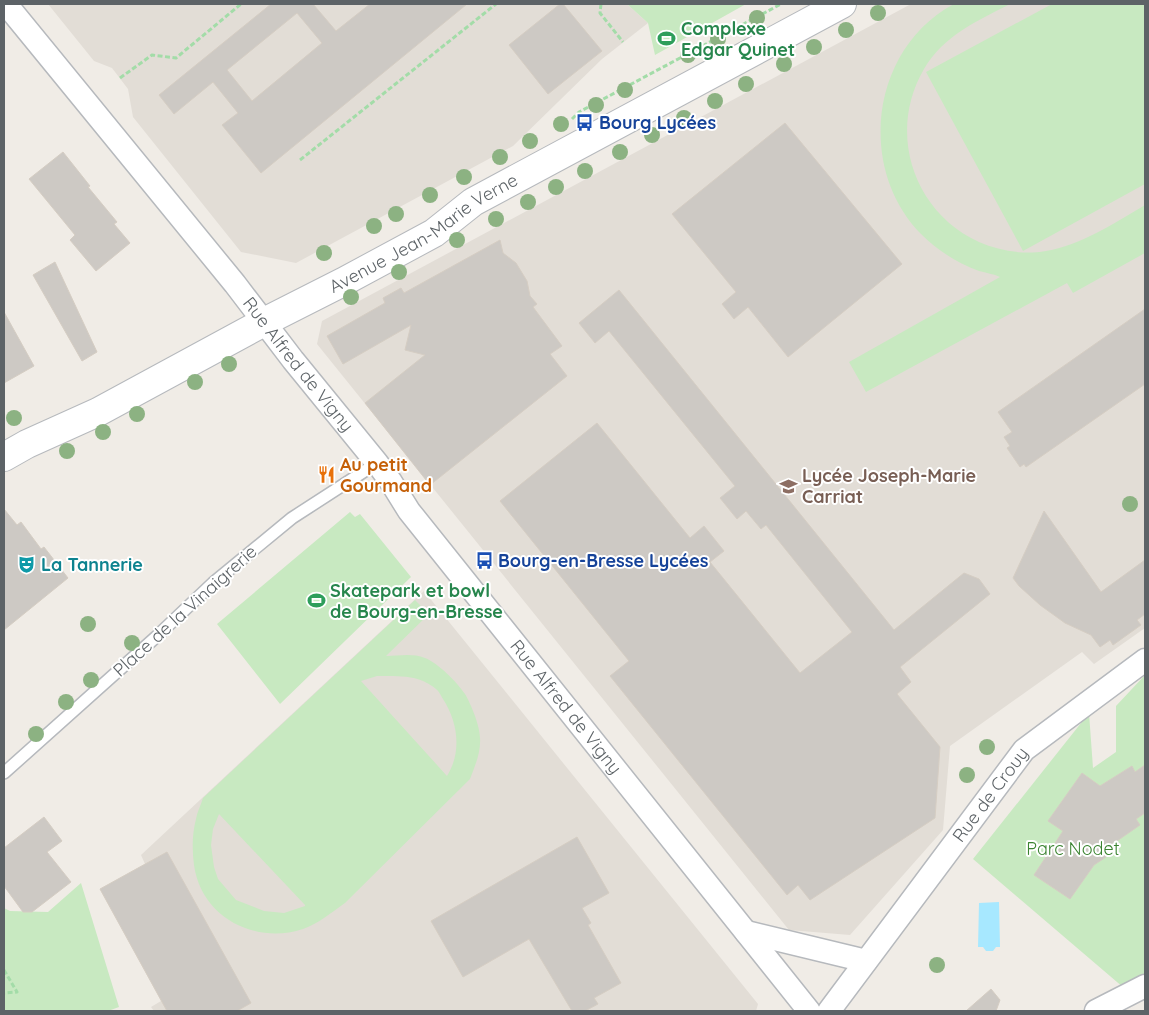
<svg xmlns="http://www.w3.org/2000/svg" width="1149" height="1015" viewBox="0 0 1149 1015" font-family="Quicksand,sans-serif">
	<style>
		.education { fill: #e2ddd6 }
		.green { fill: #c8e9c1; fill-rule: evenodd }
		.water { fill: #a7e8ff }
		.building { fill: #cdc9c4; stroke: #d5cdc3; fill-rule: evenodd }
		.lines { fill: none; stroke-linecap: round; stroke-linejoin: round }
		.service-casing { stroke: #b6b9bd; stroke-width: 14 }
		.minor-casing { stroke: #b6b9bd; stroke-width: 25 }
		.tertiary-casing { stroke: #b6b9bd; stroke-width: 30 }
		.path { stroke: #a3dca8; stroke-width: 3; stroke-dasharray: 5 2.5; stroke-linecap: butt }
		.service { stroke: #fff; stroke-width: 11 }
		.minor { stroke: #fff; stroke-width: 22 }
		.tertiary { stroke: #fff; stroke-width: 28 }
		.tree { fill: #8cb282 }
		.labels { text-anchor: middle; stroke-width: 4; stroke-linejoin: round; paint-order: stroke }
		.leisure-label { font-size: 18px; font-weight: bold; fill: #27864d; stroke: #fff; text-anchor: start }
		.transit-label { font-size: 18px; font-weight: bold; fill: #164399; stroke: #fff; text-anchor: start }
		.street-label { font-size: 18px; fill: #5d6367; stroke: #fff }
		.food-label { font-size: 18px; font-weight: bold; fill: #c56008; stroke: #fff; text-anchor: start }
		.education-label { font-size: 18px; font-weight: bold; fill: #785e54; stroke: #fff; text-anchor: start }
		.culture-label { font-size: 18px; font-weight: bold; fill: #0d838f; stroke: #fff; text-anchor: start }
		.park-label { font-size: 18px; fill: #3a8330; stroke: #fff }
	</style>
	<rect width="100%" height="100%" fill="#f0ece6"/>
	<!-- education -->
	<path class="education" d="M48,4H627L648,23L602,59L513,146L296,263L241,252L133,117L128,89L112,68L94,61Z
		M911,4H1145V628L1094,664L1082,652L950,746L943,830L850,935L789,930L317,344L322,321Z
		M424,591L758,1004L756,1011H154L151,1007L161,1001L100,889L145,864L141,855Z"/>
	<!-- green -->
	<path class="green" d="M627,4H746L655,55L648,23Z
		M954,4H1010C977,21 943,36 924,69C887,132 913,212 979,242C1000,251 1023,255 1046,251C1082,245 1114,223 1145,205V253L1073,293L1067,283L866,392L849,362L1000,277C994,274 986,273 979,271C957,263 937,250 921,234C856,168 871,48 954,4Z
		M1052,4H1145V184L1023,251L926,72Z
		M350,512L355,517L360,514L411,577L280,704L217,624Z
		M415,600L429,614L386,656C399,656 412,653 425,658C438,663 457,682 465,694C471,704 480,726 480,738C481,752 475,766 470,779L345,903C332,912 318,924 303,929C255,945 201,917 194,865C192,850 192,834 196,819C197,812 201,805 203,798ZM377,676C392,676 409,675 423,681C427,683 433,686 436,689C439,691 441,696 443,699C458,722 462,752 447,776L361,681ZM219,814L305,905V906L284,913L264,911L236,900L218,879L214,867L211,845L213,829Z
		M1145,675V976L1124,988L973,859L1089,713L1093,768L1116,752V706Z
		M81,883L119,1007L108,1011H4V908L10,911L48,912Z"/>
	<!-- water -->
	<path class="water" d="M999,902L1000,947H996L993,951H986L983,947H978L979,903Z"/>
	<!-- building -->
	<path class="building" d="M271,4H313L336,31L370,4H467L261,173L222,125L238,113L213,82L174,114L159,95ZM297,13L322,43L252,101L227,70Z
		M560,4H563L602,51L548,94L509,45Z
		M785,123L902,264L788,357L748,307L734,319L722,304L736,292L672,214Z
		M63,152L90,186L88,187L117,222L114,224L130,243L96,271L70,240L75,235L29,179Z
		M500,240L503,253L516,263L527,281L530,296L537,304L533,307L562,346L550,354L567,376L430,485L365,403L425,355L405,350L411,325L343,364L327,336L385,303L383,298L401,288L404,293Z
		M55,262L97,352L82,361L33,275Z
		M619,290L894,630L964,573L979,579L990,594L900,667L911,682L897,694L940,747L935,818L810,900L798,885L787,895L610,676L629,661L500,501L597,423L690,538L704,526L724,551L710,562L800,673L852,632L766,525L761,529L746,511L737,519L720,498L735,486L609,331L595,343L579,323Z
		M1145,309V384L1026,467L1024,464L1020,467L1007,448L1010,446L1004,437L1012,432L998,412Z
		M4,312L34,366L4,383Z
		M4,509L17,525L21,522L41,549L44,547L68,578L4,630Z
		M1044,511L1101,592L1145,560V614L1137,620L1141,625L1113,645L1110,640L1100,647L1091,635L1065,623L1040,605L1019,586L1013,578Z
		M1145,765V813L1136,819L1140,825L1114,843L1118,849L1094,865L1070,899L1034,875L1063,831L1048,821L1082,773L1100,786L1132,766L1135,772Z
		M44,817L62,841L47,852L71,882L32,912H23L4,886V848Z
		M577,837L609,893L582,908L591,923L588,925L621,983L594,998L598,1004L585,1011H572L529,939L463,977L431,921Z
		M167,852L251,1003L237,1011H167L100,889Z
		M991,989L1000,1000L996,1011H966Z"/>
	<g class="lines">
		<defs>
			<path id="service" d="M4,773L156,637L213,583L292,518L377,463"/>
			<g id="minor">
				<path id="s1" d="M6,4L235,284L293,360L377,463L391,482L409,511L809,1011"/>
				<path d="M746,932L866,961"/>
				<path id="s2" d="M829,1011L1024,750L1145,660"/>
				<path d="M1096,1011L1145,986"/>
			</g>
			<g id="tertiary">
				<path id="s3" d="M4,457L27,444L98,412L205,354L264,322L343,282L434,233L473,202L842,4"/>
			</g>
		</defs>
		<!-- service casing -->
		<use href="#service" class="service-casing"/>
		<!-- minor casing -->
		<use href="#minor" class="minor-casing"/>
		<!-- tertiary casing -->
		<use href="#tertiary" class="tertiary-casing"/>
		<!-- path -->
		<path class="path" d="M601,4L600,13L623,42
			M120,78L152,55L176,58L241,4
			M572,119L579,112L781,4
			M300,160L496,4
			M4,970L17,992L4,993"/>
		<!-- service -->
		<use href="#service" class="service"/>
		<!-- minor -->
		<use href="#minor" class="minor"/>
		<!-- tertiary -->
		<use href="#tertiary" class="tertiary"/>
	</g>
	<!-- trees -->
	<g class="tree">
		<circle cx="878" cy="13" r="8"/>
		<circle cx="757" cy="18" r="8"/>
		<circle cx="846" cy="30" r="8"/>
		<circle cx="718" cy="39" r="8"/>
		<circle cx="814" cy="47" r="8"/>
		<circle cx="688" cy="55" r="8"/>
		<circle cx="784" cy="64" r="8"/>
		<circle cx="746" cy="84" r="8"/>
		<circle cx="625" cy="90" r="8"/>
		<circle cx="715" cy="101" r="8"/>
		<circle cx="596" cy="105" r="8"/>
		<circle cx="684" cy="118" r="8"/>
		<circle cx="561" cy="124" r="8"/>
		<circle cx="652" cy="135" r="8"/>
		<circle cx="530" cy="141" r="8"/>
		<circle cx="620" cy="152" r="8"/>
		<circle cx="500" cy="157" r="8"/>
		<circle cx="585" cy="171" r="8"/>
		<circle cx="464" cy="177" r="8"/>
		<circle cx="556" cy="187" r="8"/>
		<circle cx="430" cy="195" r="8"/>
		<circle cx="528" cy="202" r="8"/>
		<circle cx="396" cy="214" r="8"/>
		<circle cx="496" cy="219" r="8"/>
		<circle cx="374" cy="226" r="8"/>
		<circle cx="457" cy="240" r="8"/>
		<circle cx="324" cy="253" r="8"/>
		<circle cx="399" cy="272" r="8"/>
		<circle cx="351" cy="297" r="8"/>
		<circle cx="229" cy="364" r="8"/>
		<circle cx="195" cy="382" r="8"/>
		<circle cx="137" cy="414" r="8"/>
		<circle cx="14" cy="418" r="8"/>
		<circle cx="103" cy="432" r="8"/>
		<circle cx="67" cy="451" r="8"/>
		<circle cx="1130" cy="504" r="8"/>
		<circle cx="88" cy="624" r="8"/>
		<circle cx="132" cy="643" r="8"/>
		<circle cx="91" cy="680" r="8"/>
		<circle cx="66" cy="702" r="8"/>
		<circle cx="36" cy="734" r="8"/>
		<circle cx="987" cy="747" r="8"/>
		<circle cx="967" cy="775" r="8"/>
		<circle cx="937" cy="965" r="8"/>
	</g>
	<!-- icons -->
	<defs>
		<symbol id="stadium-bare" viewBox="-9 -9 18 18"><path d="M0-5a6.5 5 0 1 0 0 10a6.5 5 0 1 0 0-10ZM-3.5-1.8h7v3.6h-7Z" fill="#2e9e5b" stroke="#fff" stroke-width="2.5" paint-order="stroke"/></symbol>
		<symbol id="bus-bare" viewBox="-9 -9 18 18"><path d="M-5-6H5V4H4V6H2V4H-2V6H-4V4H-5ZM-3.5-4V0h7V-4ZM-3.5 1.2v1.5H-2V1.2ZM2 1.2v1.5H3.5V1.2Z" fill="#1a4fb4" stroke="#fff" stroke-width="2.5" paint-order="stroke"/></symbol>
		<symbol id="restaurant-bare" viewBox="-9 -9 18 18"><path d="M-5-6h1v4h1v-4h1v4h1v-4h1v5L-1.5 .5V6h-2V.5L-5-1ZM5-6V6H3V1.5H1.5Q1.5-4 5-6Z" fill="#e8710a" stroke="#fff" stroke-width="2.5" paint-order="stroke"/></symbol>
		<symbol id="school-bare" viewBox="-9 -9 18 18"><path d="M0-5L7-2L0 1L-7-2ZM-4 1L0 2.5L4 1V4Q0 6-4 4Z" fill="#8d6e63" stroke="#fff" stroke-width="2.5" paint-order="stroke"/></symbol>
		<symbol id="theatre-bare" viewBox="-9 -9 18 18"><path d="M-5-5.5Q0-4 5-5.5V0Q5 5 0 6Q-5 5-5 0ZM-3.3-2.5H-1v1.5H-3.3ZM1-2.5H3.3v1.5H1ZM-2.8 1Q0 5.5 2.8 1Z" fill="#0f9aa8" stroke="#fff" stroke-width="2.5" paint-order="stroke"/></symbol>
	</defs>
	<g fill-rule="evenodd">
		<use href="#stadium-bare" x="654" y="26" width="25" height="25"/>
		<use href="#bus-bare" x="572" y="110" width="25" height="25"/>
		<use href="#restaurant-bare" x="314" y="462" width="25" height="25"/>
		<use href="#school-bare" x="776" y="474" width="25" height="25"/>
		<use href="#bus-bare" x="472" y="548" width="25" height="25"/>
		<use href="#theatre-bare" x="14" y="552" width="25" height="25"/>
		<use href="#stadium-bare" x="304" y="588" width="25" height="25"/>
	</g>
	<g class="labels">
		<!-- leisure labels -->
		<g class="leisure-label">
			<text x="681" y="35">Complexe<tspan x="681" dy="21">Edgar Quinet</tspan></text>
			<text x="330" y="597">Skatepark et bowl<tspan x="330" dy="21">de Bourg-en-Bresse</tspan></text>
		</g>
		<!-- transit labels -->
		<g class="transit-label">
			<text x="599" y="129">Bourg Lycées</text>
			<text x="498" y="567">Bourg-en-Bresse Lycées</text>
		</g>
		<!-- street labels -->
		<g class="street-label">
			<text dy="6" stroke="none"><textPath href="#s3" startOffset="476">Avenue Jean-Marie Verne</textPath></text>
			<text dy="6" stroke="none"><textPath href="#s1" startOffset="464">Rue Alfred de Vigny</textPath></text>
			<text transform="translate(185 611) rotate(-42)" y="6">Place de la Vinaigrerie</text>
			<text dy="6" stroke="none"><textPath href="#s1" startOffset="899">Rue Alfred de Vigny</textPath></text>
			<text dy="6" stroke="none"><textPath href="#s2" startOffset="270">Rue de Crouy</textPath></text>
		</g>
		<!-- food labels -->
		<g class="food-label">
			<text x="340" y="471">Au petit<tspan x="340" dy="21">Gourmand</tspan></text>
		</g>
		<!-- education labels -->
		<g class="education-label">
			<text x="802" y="482">Lycée Joseph-Marie<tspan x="802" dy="21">Carriat</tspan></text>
		</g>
		<!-- culture labels -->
		<g class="culture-label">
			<text x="41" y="571">La Tannerie</text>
		</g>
		<!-- park labels -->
		<g class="park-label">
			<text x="1073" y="855">Parc Nodet</text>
		</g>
	</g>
	<!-- border -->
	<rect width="1149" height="1015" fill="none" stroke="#5d6367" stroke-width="10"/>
</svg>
